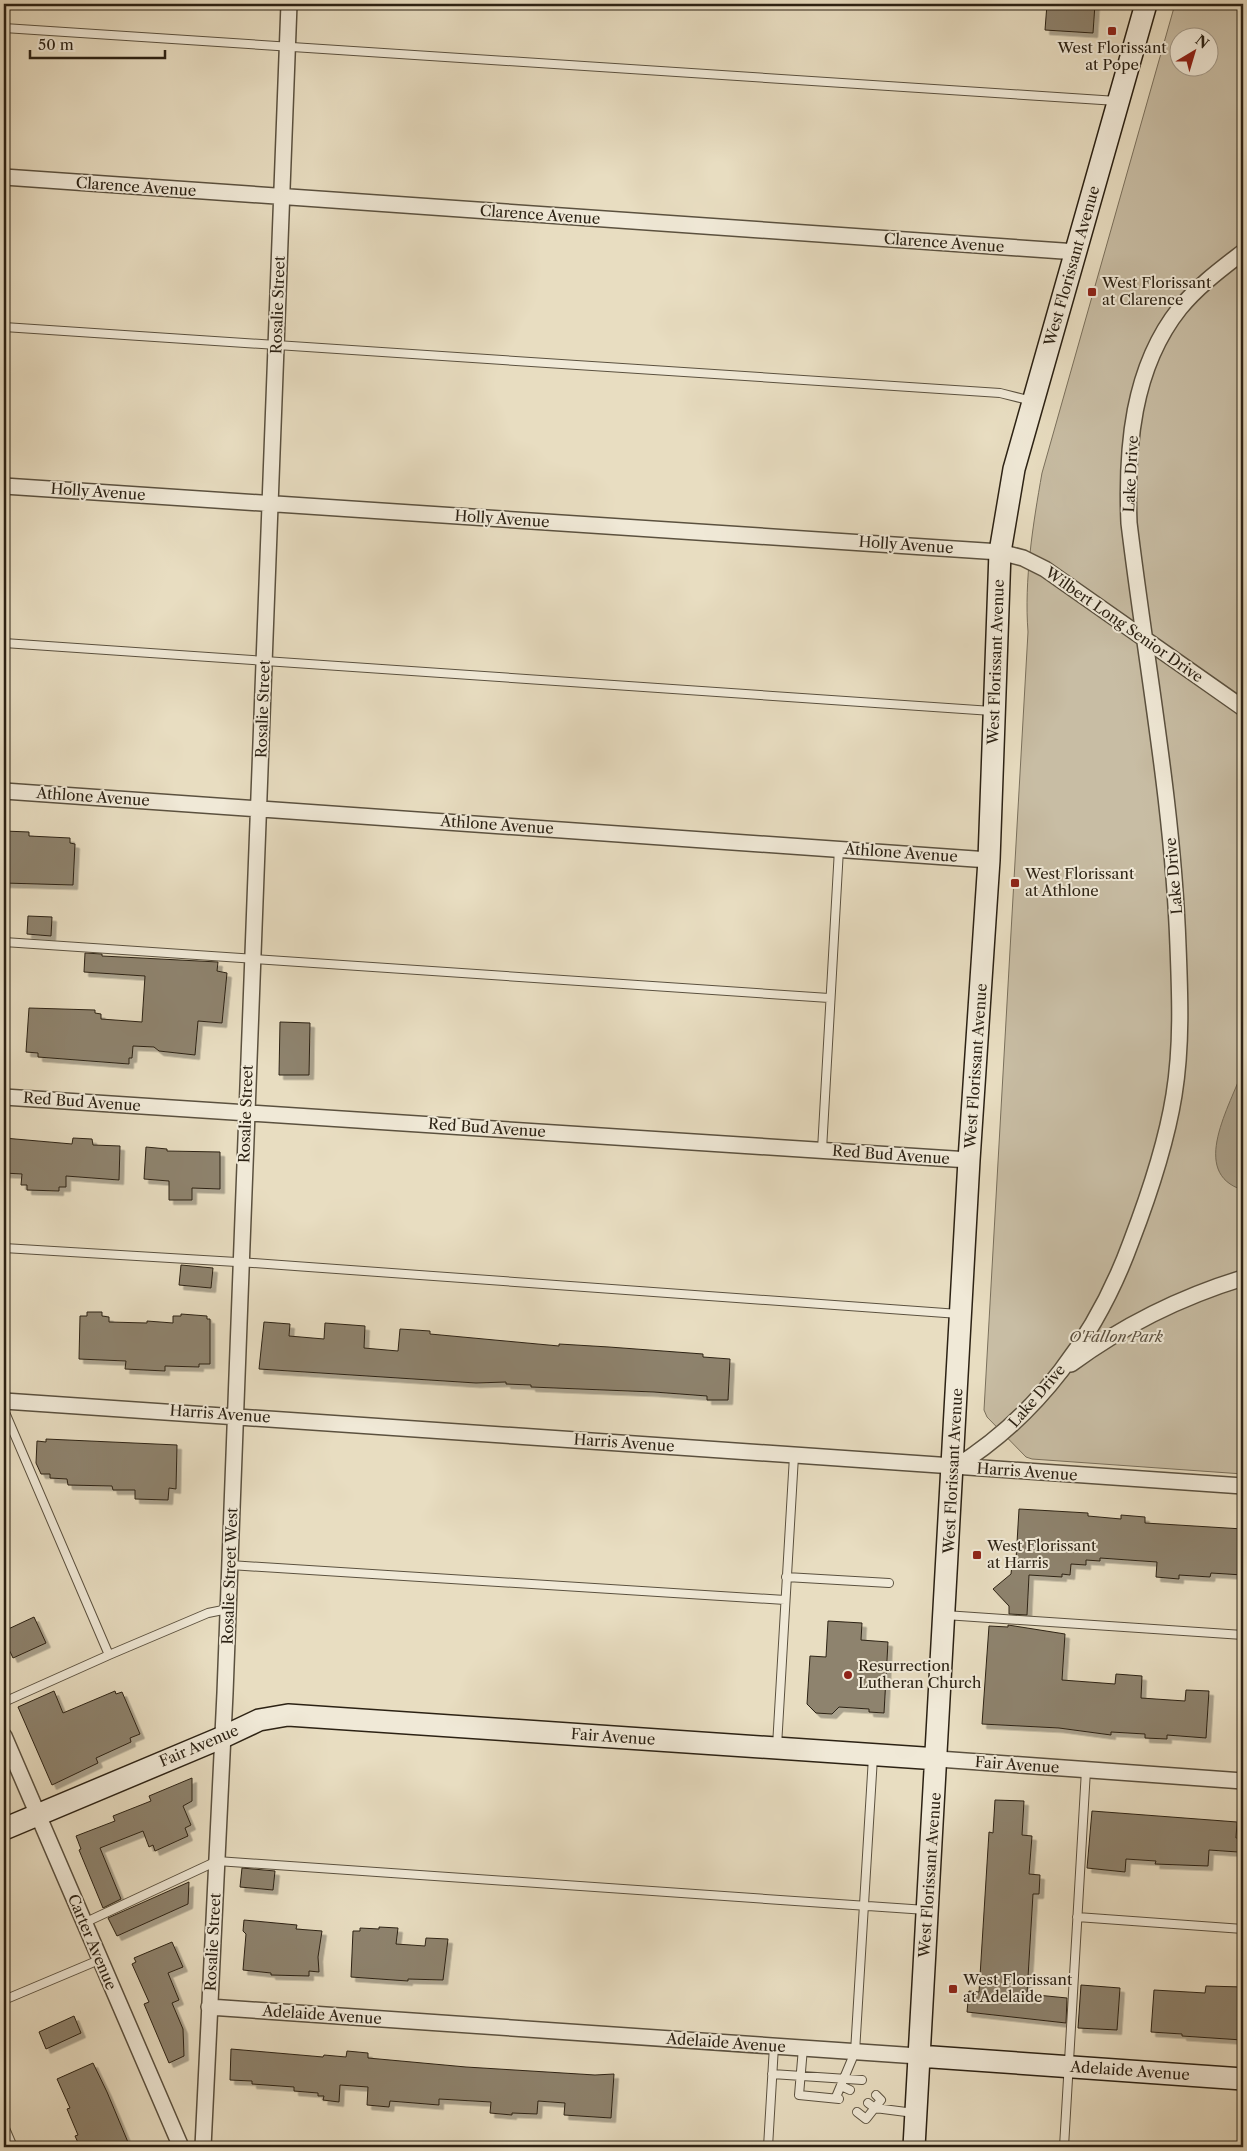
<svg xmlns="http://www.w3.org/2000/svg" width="1247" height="2151" viewBox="0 0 1247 2151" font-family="'Libre Caslon Text',serif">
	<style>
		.green { fill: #c8bda4; stroke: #7a705c; fill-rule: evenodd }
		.water { fill: #a89d86; stroke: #766c58 }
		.building { fill: #8e836e; stroke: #2c2214; filter: url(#shadow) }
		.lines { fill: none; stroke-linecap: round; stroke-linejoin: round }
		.lane-casing { stroke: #5b513f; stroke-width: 10 }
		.street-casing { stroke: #5b513f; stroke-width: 18 }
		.secondary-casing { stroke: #2c2214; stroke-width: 24 }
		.lane { stroke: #f0e9d7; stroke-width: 8 }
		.street { stroke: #f0e9d7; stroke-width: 15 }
		.secondary { stroke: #f0e9d7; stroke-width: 21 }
		.poi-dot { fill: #8f2418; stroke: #f0e9d7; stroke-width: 2 }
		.labels { text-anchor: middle; stroke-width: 4; stroke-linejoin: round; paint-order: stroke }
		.poi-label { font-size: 15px; fill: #2c2214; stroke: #f0e9d7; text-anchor: start }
		.street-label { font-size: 15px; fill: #2c2214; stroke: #f0e9d7 }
		.park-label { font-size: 15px; font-style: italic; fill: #5b503f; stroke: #f0e9d7 }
	</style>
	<defs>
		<filter id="shadow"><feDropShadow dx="4.5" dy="4.5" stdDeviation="0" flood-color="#0004"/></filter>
	</defs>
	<rect width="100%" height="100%" fill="#e8ddc1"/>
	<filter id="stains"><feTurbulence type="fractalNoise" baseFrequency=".004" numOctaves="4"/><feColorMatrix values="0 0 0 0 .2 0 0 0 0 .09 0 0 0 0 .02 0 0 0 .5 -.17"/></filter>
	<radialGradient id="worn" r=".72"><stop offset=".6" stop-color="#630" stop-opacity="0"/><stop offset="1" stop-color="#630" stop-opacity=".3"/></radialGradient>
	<!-- green -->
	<path class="green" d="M1175,4H1243V1474L1032,1459L1026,1457L987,1417L984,1410L1028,632C1024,580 1033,524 1042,473ZM1180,38H1210V68H1180Z"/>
	<!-- water -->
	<path class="water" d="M1243,1069V1190C1188,1173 1231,1105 1243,1069Z"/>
	<!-- building -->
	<path class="building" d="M1047,4H1095L1093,33L1045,30Z
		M4,831L29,832V836L70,838V843L75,844L73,885L4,883Z
		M28,916L52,917L51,936L27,934Z
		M85,953L102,954V956L218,962L217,971L227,973L222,1023L198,1021L195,1055L159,1051L154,1047L133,1046L132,1058H129V1064L38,1057V1053L26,1052L29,1008L95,1010V1013L101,1014V1019L142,1022L145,976L84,972Z
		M280,1022L310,1023L309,1075H279Z
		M4,1138L72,1144L73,1138L92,1139L93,1145L120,1146L119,1180L66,1176V1187H59V1191L27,1190V1185H21L22,1174L4,1173Z
		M146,1147L167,1149V1151L220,1152V1189L192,1188V1200H169V1181L144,1179Z
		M181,1265L213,1268L211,1288L179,1285Z
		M87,1312H102V1316L109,1317V1322L147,1323V1321L173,1323V1316H181V1314L207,1316V1319H210V1364H199V1367L165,1366V1371L125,1369L126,1361L79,1359L80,1316H87Z
		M264,1322L290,1324L289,1336L324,1339L325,1323L365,1326L364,1348L398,1351L400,1329L430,1331V1334L559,1346V1344L609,1347L703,1354V1357L730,1359L728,1400H707V1396L654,1392L531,1387V1385L506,1384V1382L476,1383L259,1369Z
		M46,1439L177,1445L176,1489L169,1488L168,1500L135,1499V1490H113L112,1486L68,1485L67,1479L50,1478V1474H41L36,1463L37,1441L46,1442Z
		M1019,1509L1088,1513V1516L1121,1519V1515L1145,1517V1523L1243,1529V1575L1211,1573L1210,1577L1179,1575V1579L1156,1577L1157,1562L1100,1558V1561L1086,1560V1565L1071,1564L1070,1575L1062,1574V1577L1029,1575L1027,1615L1009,1614V1606L993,1589L1011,1574L1012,1564L1016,1560Z
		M34,1617L46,1643L13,1658L4,1639V1631Z
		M828,1621L862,1623L861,1640L888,1642L884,1713L869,1712V1709L839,1707L832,1714L816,1713L807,1704L810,1656L826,1657Z
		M1008,1625L1065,1634L1062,1680L1115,1684L1116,1674L1142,1676L1141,1698L1185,1701L1186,1690L1209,1691L1206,1738L1167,1735V1739L1145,1738V1734L1111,1732V1735L1059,1728L982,1724L989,1626L1008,1627Z
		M54,1691L63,1713L115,1691L116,1694L122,1692L140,1734L130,1738L131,1742L96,1758L98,1763L52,1785L18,1707Z
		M192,1778V1801L183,1806L191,1825L185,1828L188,1836L155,1851L153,1845L149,1847L143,1831L100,1848L121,1899L103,1908L79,1850L81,1849L76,1836L115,1821L113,1816L151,1801L149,1796Z
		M995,1800L1024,1801L1022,1835L1032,1836L1029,1874L1040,1875L1039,1894H1033L1027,1994L1067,1998L1066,2023L967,2012L969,1991L979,1992L989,1832L993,1833Z
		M1092,1811L1237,1822L1236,1838H1239L1238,1852L1209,1850L1208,1866L1155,1864L1156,1861L1126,1859L1125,1872L1087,1868Z
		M242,1868L275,1871L273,1890L240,1887Z
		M189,1882L188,1904L117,1936L108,1918Z
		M244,1920L297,1925L296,1929L322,1931L318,1957L319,1972L309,1971V1976L271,1975V1973L243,1970L246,1934L243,1931Z
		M379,1927L398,1928L396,1944L425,1946L426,1938L448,1939L443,1980L408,1979V1981L351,1977L353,1931H360V1928L379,1929Z
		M172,1942L183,1967L168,1973L179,2000L172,2003L183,2029L184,2056L169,2063L144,2004L149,2002L132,1964L136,1962L134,1958Z
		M1081,1985L1120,1988L1117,2030L1078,2028Z
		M1206,1986L1243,1987L1242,2040L1182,2036V2034L1151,2032L1154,1990L1205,1993Z
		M74,2016L81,2033L46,2049L39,2032Z
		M231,2049L323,2057L324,2055L346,2057L347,2051L368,2053V2058L466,2067L595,2075L614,2074L611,2118L564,2115L565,2103L538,2101L537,2114L512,2113V2115L490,2113L491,2102L439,2099V2105L390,2101L389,2107L367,2105L368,2087L340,2085L339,2102L323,2100L324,2096H318V2093L294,2091V2087L252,2084V2081L230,2080Z
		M93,2063L107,2092L130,2147H80L75,2136L78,2135L67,2109L70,2108L57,2079Z"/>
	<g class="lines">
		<defs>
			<path id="lane" d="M4,28L1117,101
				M4,327L1000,393L1032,401
				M4,643L992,711
				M4,942L829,998
				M822,1150L839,849
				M4,1248L253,1263L959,1314
				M4,1410L109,1655L4,1702
				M230,1565L785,1600
				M786,1577L889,1583
				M945,1615L1243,1635
				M109,1655L208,1613L228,1609
				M777,1746L794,1456
				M1077,1917L1243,1929
				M84,1923L217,1861L926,1910
				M4,2000L99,1960
				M803,2048L799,2095L839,2099
				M772,2074L862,2080
				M841,2086L850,2090
				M836,2097L855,2052L873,1757
				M868,2103L875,2108L914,2113
				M857,2112L866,2119L881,2100L876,2095
				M4,2126L13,2147
				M768,2147L774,2046
				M1064,2147L1086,1770"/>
			<path id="street" d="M4,177L1077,252
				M4,486L1000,552L1023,558L1045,569L1243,708
				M4,791L989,860
				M4,1097L969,1160
				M1071,1364C1124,1325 1181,1297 1243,1278
				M4,1401C417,1426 830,1460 1243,1486
				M954,1468C1038,1416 1097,1335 1131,1242C1149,1195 1166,1145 1174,1095C1182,1046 1180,995 1178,946C1173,804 1146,664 1129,523C1126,449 1132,368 1180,308C1198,286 1221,269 1243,252
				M4,1736L181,2147
				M938,1759L1243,1781
				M209,2007L918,2056
				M203,2147L225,1693L289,4"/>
			<path id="secondary" d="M4,1829L223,1737L259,1720L288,1715L938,1759
				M918,2056L1243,2079
				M914,2147L969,1160L989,860L1000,552L1014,469L1146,4"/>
		</defs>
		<!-- lane casing -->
		<use href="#lane" class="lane-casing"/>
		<!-- street casing -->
		<use href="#street" class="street-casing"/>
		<!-- secondary casing -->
		<use href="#secondary" class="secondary-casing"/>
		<!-- lane -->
		<use href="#lane" class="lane"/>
		<!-- street -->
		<use href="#street" class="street"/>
		<!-- secondary -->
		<use href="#secondary" class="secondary"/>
	</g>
	<!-- markers -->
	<g class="poi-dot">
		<rect x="1107" y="26" width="10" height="10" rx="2.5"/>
		<rect x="1087" y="287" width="10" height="10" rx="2.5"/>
		<rect x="1010" y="878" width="10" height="10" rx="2.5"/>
		<rect x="972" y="1550" width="10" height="10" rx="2.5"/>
		<circle cx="848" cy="1675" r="5"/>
		<rect x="948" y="1984" width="10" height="10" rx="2.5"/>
	</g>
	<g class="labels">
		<!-- poi labels -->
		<g class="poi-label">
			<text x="1112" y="53" text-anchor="middle">West Florissant<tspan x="1112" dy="17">at Pope</tspan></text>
			<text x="1102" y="288">West Florissant<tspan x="1102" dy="17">at Clarence</tspan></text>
			<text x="1025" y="879">West Florissant<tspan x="1025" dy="17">at Athlone</tspan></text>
			<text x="987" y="1551">West Florissant<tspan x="987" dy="17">at Harris</tspan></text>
			<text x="858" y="1671">Resurrection<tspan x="858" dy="17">Lutheran Church</tspan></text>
			<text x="963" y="1985">West Florissant<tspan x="963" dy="17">at Adelaide</tspan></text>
		</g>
		<!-- street labels -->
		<g class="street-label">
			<text transform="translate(136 187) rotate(4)" y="5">Clarence Avenue</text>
			<text transform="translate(540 215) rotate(4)" y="5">Clarence Avenue</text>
			<text transform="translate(944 243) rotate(4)" y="5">Clarence Avenue</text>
			<text transform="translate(1072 266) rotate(-74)" y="5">West Florissant Avenue</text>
			<text transform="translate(278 305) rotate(-88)" y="5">Rosalie Street</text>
			<text transform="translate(1131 474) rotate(-87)" y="5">Lake Drive</text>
			<text transform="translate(98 492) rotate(4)" y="5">Holly Avenue</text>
			<text transform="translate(502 519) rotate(4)" y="5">Holly Avenue</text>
			<text transform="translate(906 545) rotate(4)" y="5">Holly Avenue</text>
			<text transform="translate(1124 625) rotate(35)" y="5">Wilbert Long Senior Drive</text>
			<text transform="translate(996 662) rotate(-88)" y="5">West Florissant Avenue</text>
			<text transform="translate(263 709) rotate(-88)" y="5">Rosalie Street</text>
			<text transform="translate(93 797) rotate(4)" y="5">Athlone Avenue</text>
			<text transform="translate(497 825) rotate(4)" y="5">Athlone Avenue</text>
			<text transform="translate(901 853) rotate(4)" y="5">Athlone Avenue</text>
			<text transform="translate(1174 876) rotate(-95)" y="5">Lake Drive</text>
			<text transform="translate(976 1066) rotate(-86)" y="5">West Florissant Avenue</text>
			<text transform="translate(82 1102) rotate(4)" y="5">Red Bud Avenue</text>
			<text transform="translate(246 1114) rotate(-88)" y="5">Rosalie Street</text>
			<text transform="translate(487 1128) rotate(4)" y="5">Red Bud Avenue</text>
			<text transform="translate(891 1155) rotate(4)" y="5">Red Bud Avenue</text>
			<text transform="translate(1037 1396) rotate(-49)" y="5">Lake Drive</text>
			<text transform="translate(220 1414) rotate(4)" y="5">Harris Avenue</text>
			<text transform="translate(624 1443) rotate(4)" y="5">Harris Avenue</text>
			<text transform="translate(953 1471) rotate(-87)" y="5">West Florissant Avenue</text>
			<text transform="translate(1027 1472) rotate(4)" y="5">Harris Avenue</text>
			<text transform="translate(230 1576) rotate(-88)" y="5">Rosalie Street West</text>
			<text transform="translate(613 1737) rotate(4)" y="5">Fair Avenue</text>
			<text transform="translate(199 1746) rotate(-23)" y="5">Fair Avenue</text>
			<text transform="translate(1017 1765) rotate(4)" y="5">Fair Avenue</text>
			<text transform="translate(930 1875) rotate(-86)" y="5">West Florissant Avenue</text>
			<text transform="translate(92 1942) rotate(67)" y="5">Carter Avenue</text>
			<text transform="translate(213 1942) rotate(-87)" y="5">Rosalie Street</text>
			<text transform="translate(322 2015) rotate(4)" y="5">Adelaide Avenue</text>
			<text transform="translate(726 2043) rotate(4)" y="5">Adelaide Avenue</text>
			<text transform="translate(1130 2071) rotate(4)" y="5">Adelaide Avenue</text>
		</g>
		<!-- park labels -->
		<g class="park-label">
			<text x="1116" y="1342">O'Fallon Park</text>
		</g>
	</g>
	<!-- margin -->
	<rect width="1247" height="2151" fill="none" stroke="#e8ddc1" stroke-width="20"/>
	<rect x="5" y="5" width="1237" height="2141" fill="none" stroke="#2c2214" stroke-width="2.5"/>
	<rect x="10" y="10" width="1227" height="2131" fill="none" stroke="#2c2214"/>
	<!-- north arrow -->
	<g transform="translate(1194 52) rotate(38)"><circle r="24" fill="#f0e9d7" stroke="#a29989"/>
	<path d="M0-4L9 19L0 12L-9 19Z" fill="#8f2418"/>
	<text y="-8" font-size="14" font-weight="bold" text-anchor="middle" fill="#2c2214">N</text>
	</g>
	<!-- scale -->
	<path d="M30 50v8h135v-8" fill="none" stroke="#2c2214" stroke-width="2.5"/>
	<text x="38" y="50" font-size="15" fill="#2c2214" stroke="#f0e9d7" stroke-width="4" paint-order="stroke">50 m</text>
	<rect width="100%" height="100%" filter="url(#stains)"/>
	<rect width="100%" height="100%" fill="url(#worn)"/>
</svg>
